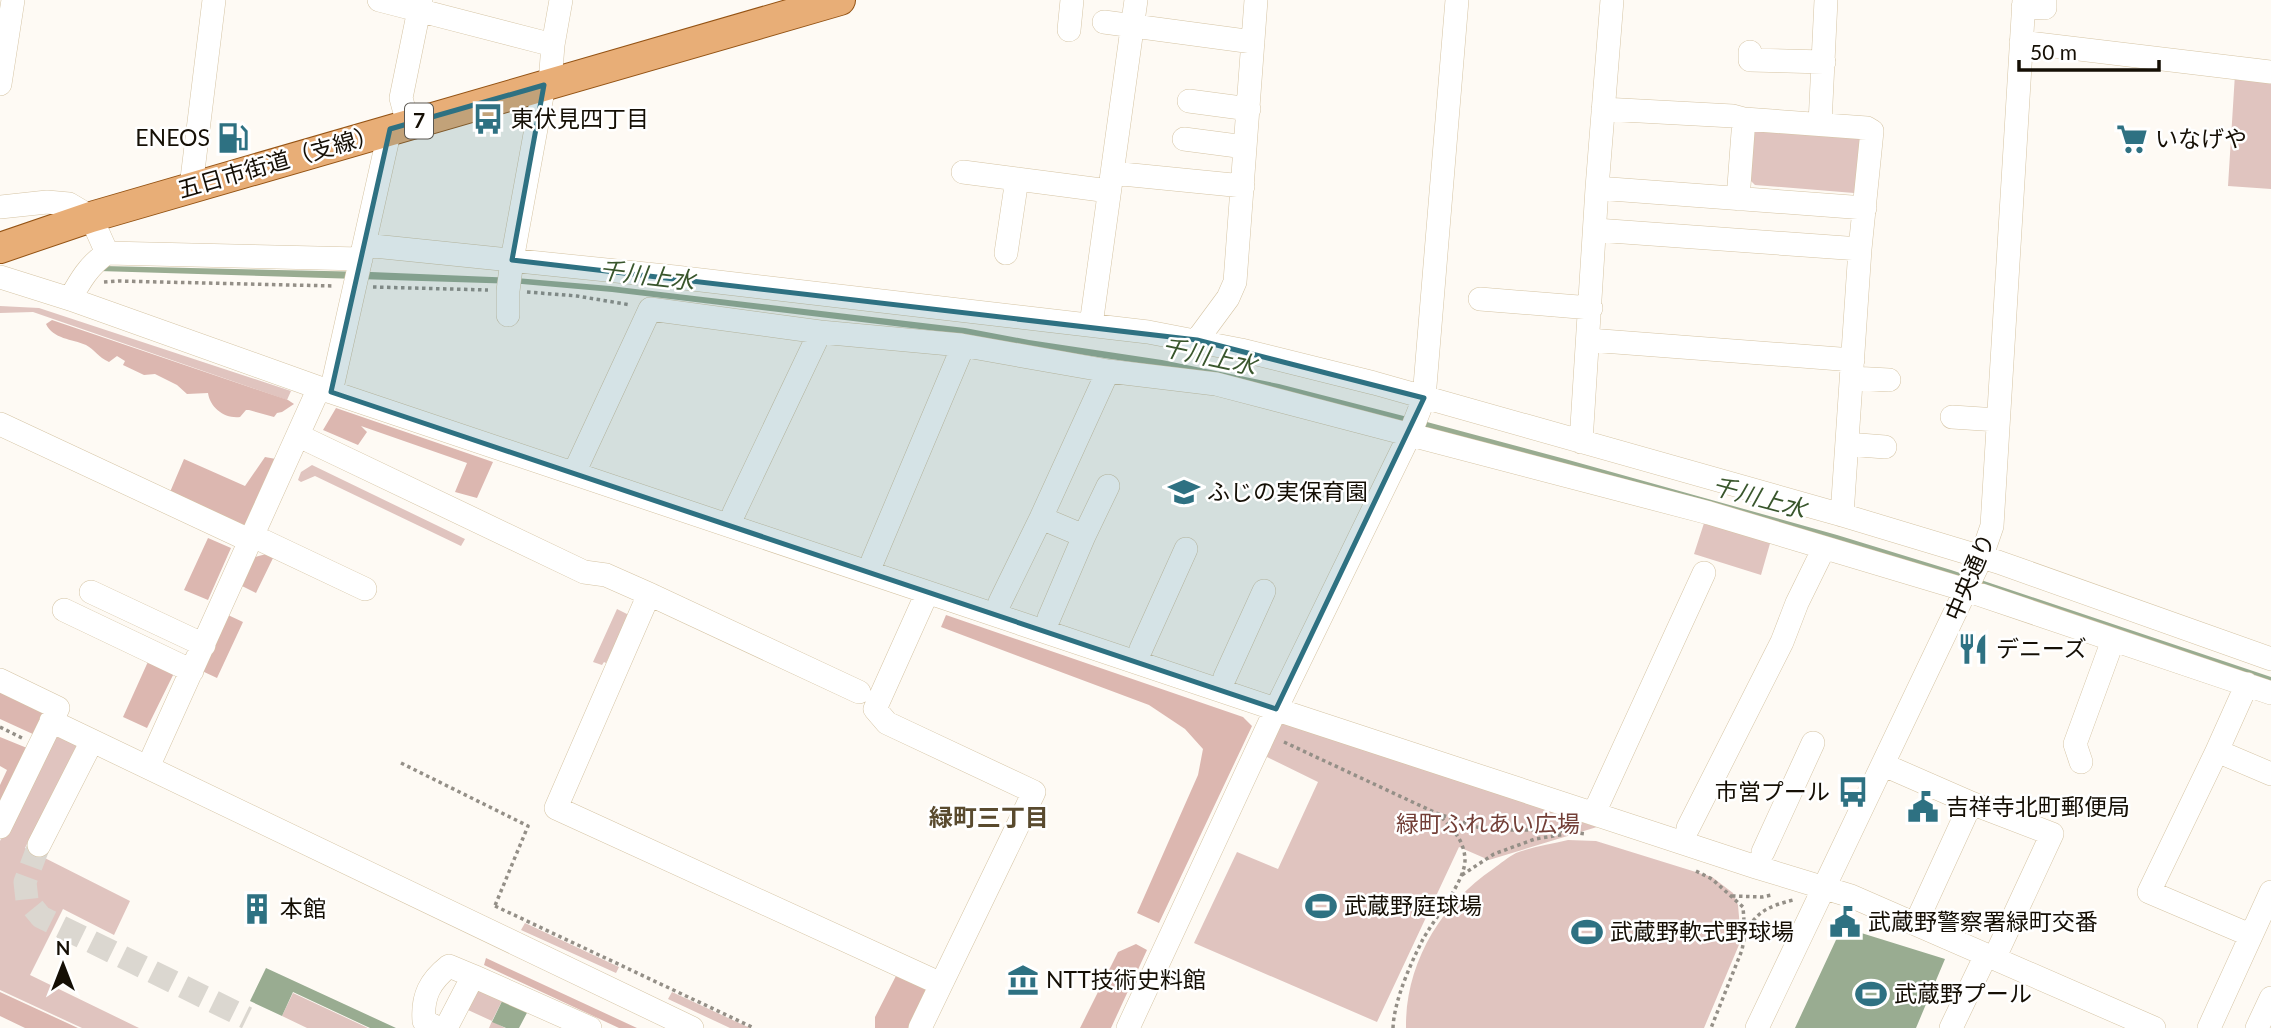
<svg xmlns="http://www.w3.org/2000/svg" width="2271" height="1028" viewBox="0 0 2271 1028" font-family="Lato,'Noto Sans JP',sans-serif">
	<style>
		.green { fill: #e0c4bf }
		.forest { fill: #dcb7b0 }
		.water { fill: #99ac91 }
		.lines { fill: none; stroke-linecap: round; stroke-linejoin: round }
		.minor-tunnel { stroke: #dbd7d0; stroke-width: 23; stroke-dasharray: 23 11; stroke-linecap: butt }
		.minor-casing { stroke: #d5c4a4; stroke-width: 24 }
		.major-casing { stroke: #945314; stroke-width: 32 }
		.path { stroke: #948f87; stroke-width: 3.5; stroke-dasharray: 3.5 3.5; stroke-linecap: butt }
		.minor { stroke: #fff; stroke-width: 23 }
		.major { stroke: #e8ae77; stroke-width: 30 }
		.marked { fill: #2e7182; fill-opacity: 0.2; stroke: #2e7182; stroke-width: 5; stroke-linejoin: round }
		.labels { text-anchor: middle; stroke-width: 5; stroke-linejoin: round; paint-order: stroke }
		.shield { fill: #fff; stroke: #5b5750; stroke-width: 2 }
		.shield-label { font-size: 21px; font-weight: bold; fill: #150f05 }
		.poi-label { font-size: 23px; fill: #150f05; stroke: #fff; text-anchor: start }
		.street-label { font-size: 23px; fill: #150f05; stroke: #fff }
		.park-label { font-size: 23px; fill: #733f37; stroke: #fff }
		.water-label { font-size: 24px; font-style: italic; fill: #39562c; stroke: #fff }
		.neighbourhood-label { font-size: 24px; font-weight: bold; fill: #594a2e; stroke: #fff }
	</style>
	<rect width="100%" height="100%" fill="#fefaf4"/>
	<!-- green -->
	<path class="green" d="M2235,74L2271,78V189L2228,186Z
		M1756,128L1855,133L1863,141L1859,190L1854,193L1755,185L1748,178L1750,133Z
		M0,306L39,308L291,391L287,400L33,312L0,313Z
		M312,465L465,539L461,546L315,476L301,482L298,480L301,472Z
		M1705,520L1771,540L1761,575L1694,554Z
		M617,609L629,615L606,663L604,662L602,665L593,662Z
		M1280,719L1597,827L1489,860L1459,847L1377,1022L1194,943L1237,852L1278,869L1318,782L1265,756Z
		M57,737H62L78,743L25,848L130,901L114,935L63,909L30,975L139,1028H82L0,990V841L47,747Z
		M1568,840L1596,841L1712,877L1733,893L1738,905L1741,940L1704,1028H1406C1405,964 1441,904 1493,869C1500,864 1508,857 1516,853C1532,847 1551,844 1568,840Z
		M525,923L619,967L616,973L521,930Z
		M479,985L504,997L492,1021L505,1028H489L492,1021L468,1010Z
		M672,992L750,1028H730L668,999Z
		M293,993L368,1028H307L282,1016Z"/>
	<!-- forest -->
	<path class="forest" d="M52,320L288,400L294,404L282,412L277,413L274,417L249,410H246L240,417C225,419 210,408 208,393L187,394L177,385L155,374L144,375L123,365L125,361L117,356L109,362C98,357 95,350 86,345C72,339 53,339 46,324Z
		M336,408L493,462L477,498L455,492L467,463L361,426L367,432L358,445L323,430Z
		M265,457L276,459L244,526L170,492L184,459L245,486Z
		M208,538L231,548L208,600L184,590Z
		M270,553L274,556L256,593L242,586L255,557Z
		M228,615L243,622L217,678L202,671Z
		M946,615L1243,717L1252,726L1159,923L1137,913L1198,775L1203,749L1185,729L1149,705L941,627Z
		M151,655L177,667L147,728L123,717Z
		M0,687L45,708L35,735L0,719Z
		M0,737L27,748L0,801V785L7,770L0,766Z
		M1136,944L1147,950L1111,1028H1080L1118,952Z
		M486,958L637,1028H619L484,965Z
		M899,970L930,984L908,1028H875V1017Z
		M0,992L78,1028H25L0,1016Z"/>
	<!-- water -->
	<path class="water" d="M103,266L371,272L516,278L610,286L965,328L1029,340L1162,360L1279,384L1427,422L1565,459L1837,535L1951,570L2271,677V685L1165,367L1037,348L969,335L612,292L522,284L99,271Z
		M1842,927L1945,959L1916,1028H1795Z
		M266,968L396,1028H370L293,992L282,1016L250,1001Z
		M504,997L529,1009L519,1028H506L492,1022Z"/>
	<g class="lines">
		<!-- minor-tunnel -->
		<path class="minor-tunnel" d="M39,845L25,882L27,900L41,917L247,1018"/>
		<defs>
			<path id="minor" d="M379,0L553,45L550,83
				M2023,7L2045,8V0
				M1104,22L1253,42
				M1069,30L1072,0
				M2021,42L2271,72
				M553,45L561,0
				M1750,52V60L1824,62
				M0,84L13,0
				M1189,101L1249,109
				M1603,109L1733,116L1744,119L1867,128L1872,131L1860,249L1842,515
				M408,124L401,98L421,0
				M1820,124L1826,0
				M1184,139L1245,147
				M963,172L1109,191
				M1112,173L1243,186
				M191,187L214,0
				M1597,188L1865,208
				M1738,199L1744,119
				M0,207L47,202L69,204L91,217L107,253C89,265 80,281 70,299
				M1596,230L1860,249
				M364,245L675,277L1148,332L1241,350L1374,383L1842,515L1998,562L2271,659
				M107,253L361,259
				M1006,253L1017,179
				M0,277L70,299L331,392L1287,713L1756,867L1851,896L2154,1028
				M1480,299L1591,308
				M508,315V291L512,260L544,85
				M1091,325L1136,0
				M1197,340L1228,298L1235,282L1256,0
				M1589,340L1853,360
				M1852,378L1889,380
				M331,392L390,129
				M1952,417L1998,420
				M0,424L251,541
				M299,436L584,572L606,575L649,594L859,692
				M1581,442L1597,188L1612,0
				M1847,444L1885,447
				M574,473L650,309L820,332L961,345L1108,371L1216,384L1709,513L1966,590L2271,693
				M734,513L820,332
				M1041,518L1084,536L1049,618
				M253,536L365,589
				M1084,536L1108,486
				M873,560L961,351V345
				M91,592L204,645
				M649,594L556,808L941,984
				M1000,602L1041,518L1108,371
				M64,610L192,671
				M1141,649L1186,549
				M1225,677L1264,591
				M0,680L58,708L0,827
				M2247,684L2217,751L2271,774
				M51,721L692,1028
				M2217,751L2149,892L2250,935
				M2081,762L2075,744L2113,640
				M1884,765L1971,803L2052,834L1994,959
				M148,767L319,388
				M1594,813L1704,573
				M1688,828L1782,642L1797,603L1824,548
				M39,845L92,741
				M1763,852L1813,743
				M1916,923L1971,803
				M473,976L590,1028
				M438,1028L424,1021C422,996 430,981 449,966L473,976L446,1028
				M920,1028L1034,792L887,723L875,709L923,602
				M1128,1028L1276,709L1410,434L1424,398L1457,0
				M1757,1028L1981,558L1992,526L2024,0
				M1951,1028L1986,955
				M2209,1028L2271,892
				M2257,1028L2271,998"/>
			<path id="major" d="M0,248L91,217L840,0"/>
		</defs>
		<!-- minor casing -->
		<use href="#minor" class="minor-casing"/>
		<!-- major casing -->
		<use href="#major" class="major-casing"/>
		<!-- path -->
		<path class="path" d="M104,282L118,281L334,286
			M373,287L488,290
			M527,292L577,296L631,305
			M0,727L22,738
			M1284,742L1436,813L1477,827L1492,830H1554L1586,834
			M401,763L528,826L494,908
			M1696,871L1712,879L1743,907L1745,934L1742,950L1711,1028
			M1462,875L1494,854L1535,839L1566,834
			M1732,896L1762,897L1772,895
			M495,906L754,1028
			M1746,933C1756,911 1770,906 1793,900
			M1393,1028C1394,1001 1410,965 1422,941C1433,920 1466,881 1465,859C1464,839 1451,827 1438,814"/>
		<!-- minor -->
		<use href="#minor" class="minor"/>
		<!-- major -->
		<use href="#major" class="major"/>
	</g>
	<!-- marked area -->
	<path class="marked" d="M544,85L512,260L1197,340L1424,398L1276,709L331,392L390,129Z"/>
	<!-- icons -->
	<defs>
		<symbol id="bus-bare" viewBox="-9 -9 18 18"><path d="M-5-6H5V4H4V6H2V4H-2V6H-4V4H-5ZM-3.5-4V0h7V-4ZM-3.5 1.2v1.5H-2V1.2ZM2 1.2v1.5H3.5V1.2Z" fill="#2e7182" stroke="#fff" stroke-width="2.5" paint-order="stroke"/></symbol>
		<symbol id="fuel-bare" viewBox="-9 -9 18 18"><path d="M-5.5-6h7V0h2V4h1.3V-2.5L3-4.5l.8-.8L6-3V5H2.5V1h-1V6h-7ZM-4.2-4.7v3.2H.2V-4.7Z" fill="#2e7182" stroke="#fff" stroke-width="2.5" paint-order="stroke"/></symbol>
		<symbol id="supermarket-bare" viewBox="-9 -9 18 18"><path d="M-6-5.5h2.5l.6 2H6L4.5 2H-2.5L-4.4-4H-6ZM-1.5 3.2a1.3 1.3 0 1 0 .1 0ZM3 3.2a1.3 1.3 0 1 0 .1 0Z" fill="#2e7182" stroke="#fff" stroke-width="2.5" paint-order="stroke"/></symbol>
		<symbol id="school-bare" viewBox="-9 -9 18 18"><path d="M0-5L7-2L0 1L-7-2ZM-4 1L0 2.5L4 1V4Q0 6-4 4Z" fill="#2e7182" stroke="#fff" stroke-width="2.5" paint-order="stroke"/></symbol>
		<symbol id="restaurant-bare" viewBox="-9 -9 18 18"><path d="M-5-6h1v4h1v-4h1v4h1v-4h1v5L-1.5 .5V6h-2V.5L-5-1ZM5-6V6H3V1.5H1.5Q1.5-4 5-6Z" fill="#2e7182" stroke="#fff" stroke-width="2.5" paint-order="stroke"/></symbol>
		<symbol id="civic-bare" viewBox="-9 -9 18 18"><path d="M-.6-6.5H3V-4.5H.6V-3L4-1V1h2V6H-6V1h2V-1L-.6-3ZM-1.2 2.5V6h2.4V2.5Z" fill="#2e7182" stroke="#fff" stroke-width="2.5" paint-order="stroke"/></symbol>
		<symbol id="stadium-bare" viewBox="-9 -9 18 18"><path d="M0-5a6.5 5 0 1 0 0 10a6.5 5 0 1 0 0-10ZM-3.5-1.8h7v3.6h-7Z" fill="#2e7182" stroke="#fff" stroke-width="2.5" paint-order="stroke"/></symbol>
		<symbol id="building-bare" viewBox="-9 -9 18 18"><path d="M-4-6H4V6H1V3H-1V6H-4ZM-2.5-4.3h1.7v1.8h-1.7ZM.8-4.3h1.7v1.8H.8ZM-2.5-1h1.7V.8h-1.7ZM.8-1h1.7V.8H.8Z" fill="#2e7182" stroke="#fff" stroke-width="2.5" paint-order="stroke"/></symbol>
		<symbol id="museum-bare" viewBox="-9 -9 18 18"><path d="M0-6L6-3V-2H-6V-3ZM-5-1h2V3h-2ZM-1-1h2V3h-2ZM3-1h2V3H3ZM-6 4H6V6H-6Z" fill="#2e7182" stroke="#fff" stroke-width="2.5" paint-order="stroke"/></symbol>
	</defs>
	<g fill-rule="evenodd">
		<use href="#bus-bare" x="466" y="97" width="44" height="44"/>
		<use href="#fuel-bare" x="211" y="116" width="44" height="44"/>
		<use href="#supermarket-bare" x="2110" y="117" width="44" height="44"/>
		<use href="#school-bare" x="1162" y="470" width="44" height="44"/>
		<use href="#restaurant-bare" x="1951" y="627" width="44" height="44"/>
		<use href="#bus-bare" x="1831" y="770" width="44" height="44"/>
		<use href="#civic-bare" x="1901" y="785" width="44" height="44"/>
		<use href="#stadium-bare" x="1299" y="884" width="44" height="44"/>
		<use href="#building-bare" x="235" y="887" width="44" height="44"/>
		<use href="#civic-bare" x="1823" y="900" width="44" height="44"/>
		<use href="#stadium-bare" x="1565" y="910" width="44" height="44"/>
		<use href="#museum-bare" x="1001" y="958" width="44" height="44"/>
		<use href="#stadium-bare" x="1849" y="972" width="44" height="44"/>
	</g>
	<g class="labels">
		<!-- shield labels -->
		<rect class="shield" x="405" y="103.5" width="28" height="35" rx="5"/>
		<g class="shield-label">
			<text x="419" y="128">7</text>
		</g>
		<!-- poi labels -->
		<g class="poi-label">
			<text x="511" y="127">東伏見四丁目</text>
			<text x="210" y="146" text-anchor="end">ENEOS</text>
			<text x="2155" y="147">いなげや</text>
			<text x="1207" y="500">ふじの実保育園</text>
			<text x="1996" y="657">デニーズ</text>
			<text x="1830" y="800" text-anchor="end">市営プール</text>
			<text x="1946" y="815">吉祥寺北町郵便局</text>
			<text x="1344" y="914">武蔵野庭球場</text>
			<text x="280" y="917">本館</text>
			<text x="1868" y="930">武蔵野警察署緑町交番</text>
			<text x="1610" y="940">武蔵野軟式野球場</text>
			<text x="1046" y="988">NTT技術史料館</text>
			<text x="1894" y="1002">武蔵野プール</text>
		</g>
		<!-- street labels -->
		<g class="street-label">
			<text transform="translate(278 162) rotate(-16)" y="8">五日市街道（支線）</text>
			<text transform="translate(1970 577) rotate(-67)" y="8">中央通り</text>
		</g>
		<!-- park labels -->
		<g class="park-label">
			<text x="1488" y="832">緑町ふれあい広場</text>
		</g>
		<!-- water labels -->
		<g class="water-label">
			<text transform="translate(647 276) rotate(7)" y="8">千川上水</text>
			<text transform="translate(1209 357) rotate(12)" y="8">千川上水</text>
			<text transform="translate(1759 498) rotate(15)" y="8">千川上水</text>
		</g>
		<!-- neighbourhood labels -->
		<g class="neighbourhood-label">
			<text x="989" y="826">緑町三丁目</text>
		</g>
	</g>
	<!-- north arrow -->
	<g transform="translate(63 965)" stroke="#ffffff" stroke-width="5" paint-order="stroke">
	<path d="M0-5L12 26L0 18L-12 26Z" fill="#150f05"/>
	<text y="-10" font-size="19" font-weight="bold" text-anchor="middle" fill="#150f05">N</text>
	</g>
	<!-- scale -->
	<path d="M2019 60v10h140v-10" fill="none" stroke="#150f05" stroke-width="3.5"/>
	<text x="2030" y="60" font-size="21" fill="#150f05" stroke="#ffffff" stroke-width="5" paint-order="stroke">50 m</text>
</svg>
